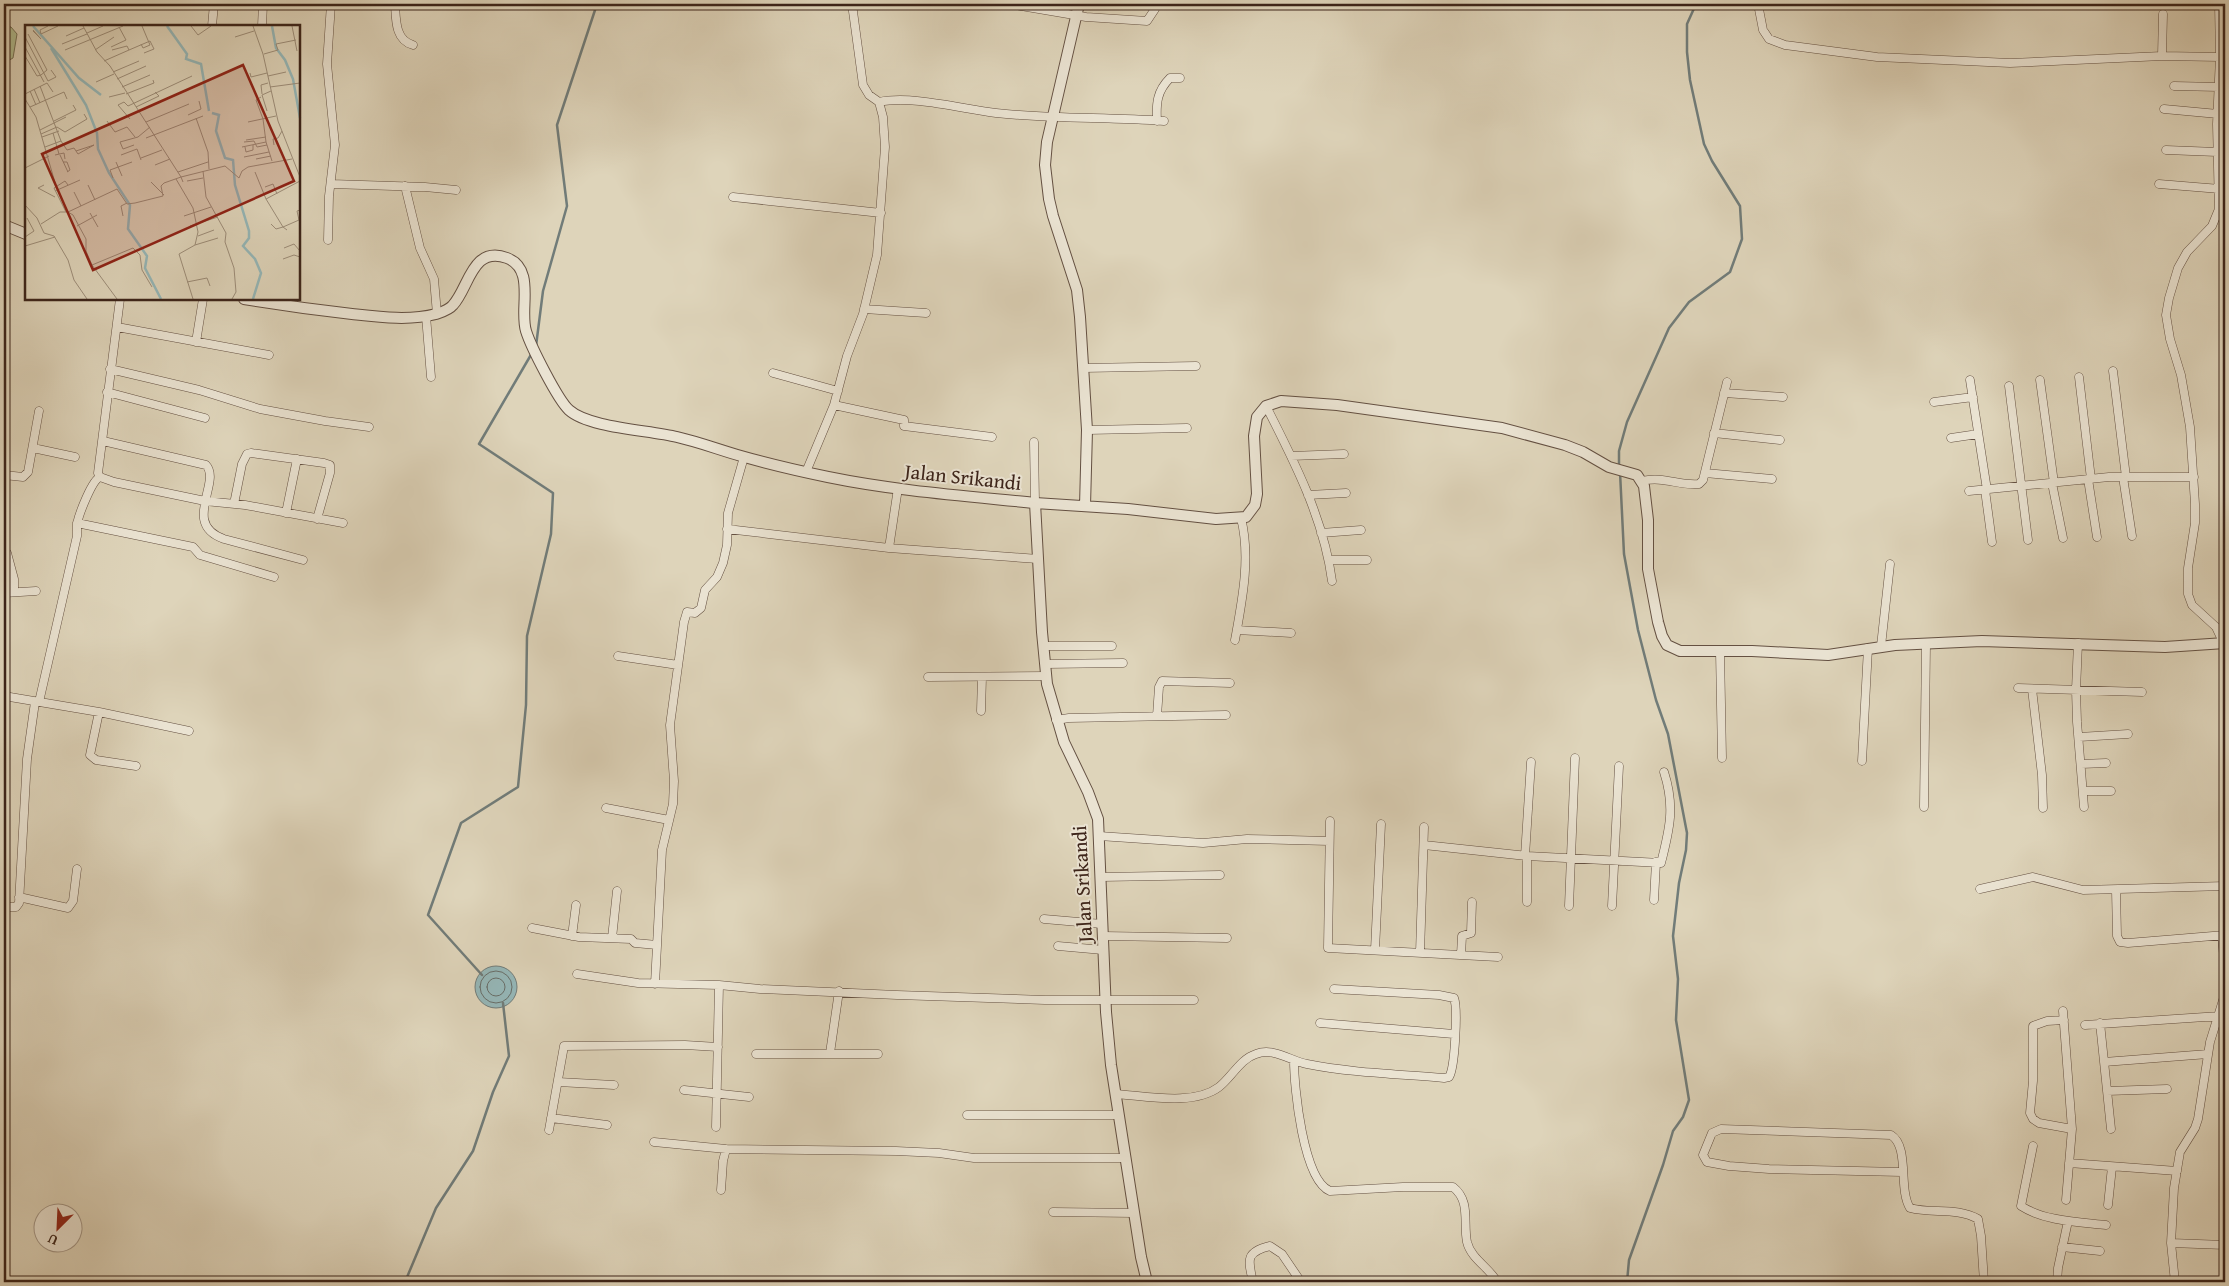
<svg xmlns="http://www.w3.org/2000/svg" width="2229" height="1286" viewBox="0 0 2229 1286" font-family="'Gentium Book Plus',serif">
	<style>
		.green { fill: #b1bd90; stroke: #767055 }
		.water { fill: #95b7b8; stroke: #717c79 }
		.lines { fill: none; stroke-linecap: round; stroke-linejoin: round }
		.shore { stroke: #686e69; stroke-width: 1 }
		.stream { stroke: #717c79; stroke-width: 2.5 }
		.minor-casing { stroke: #645042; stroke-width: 9 }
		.tertiary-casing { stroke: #645042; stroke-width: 12 }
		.minor { stroke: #eae3d2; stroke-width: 8 }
		.tertiary { stroke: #eae3d2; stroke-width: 10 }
		.labels { text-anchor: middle; stroke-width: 4; stroke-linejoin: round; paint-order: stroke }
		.street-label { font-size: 20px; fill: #3c241a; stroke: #eae3d2 }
		.inset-river { fill: none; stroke: #95b7b8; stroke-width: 2.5 }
		.inset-road { fill: none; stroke: #9d8e7a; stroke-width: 1 }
		.view { fill: #8f2418; fill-opacity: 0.15; stroke: #8f2418; stroke-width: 2.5 }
		.inset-edge { fill: none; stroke: #3c241a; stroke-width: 2.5 }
	</style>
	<rect width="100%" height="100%" fill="#ded4ba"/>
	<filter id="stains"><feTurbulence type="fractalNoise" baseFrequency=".004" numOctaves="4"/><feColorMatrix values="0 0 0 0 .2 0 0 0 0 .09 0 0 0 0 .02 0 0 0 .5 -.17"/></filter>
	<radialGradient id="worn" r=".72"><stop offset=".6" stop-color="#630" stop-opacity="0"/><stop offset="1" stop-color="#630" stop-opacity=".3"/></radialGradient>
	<!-- green -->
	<path class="green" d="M4,26L11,27L17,34L13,58L4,63Z"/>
	<!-- water -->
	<path class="water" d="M475 987a21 21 0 1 1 42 0a21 21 0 1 1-42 0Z"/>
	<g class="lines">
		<!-- shore -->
		<path class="shore" d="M480 987a16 16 0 1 1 32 0a16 16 0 1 1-32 0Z
			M487 987a9 9 0 1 1 18 0a9 9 0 1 1-18 0Z"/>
		<!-- stream -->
		<path class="stream" d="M536,346L543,291L567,206L557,125L597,4
			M1619,467V451L1627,422L1669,328L1689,302L1730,272L1742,239L1740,206L1712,161L1704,144L1690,80L1687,52V24L1696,4
			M1620,472L1624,554L1638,630L1656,700L1668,734L1687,833L1686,850L1679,883L1673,936L1678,979L1676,1020L1689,1100L1683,1117L1673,1131L1663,1165L1629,1260L1627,1282
			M482,975L428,915L461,823L518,787L526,705L527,636L551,534L553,493L479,444L532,353
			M405,1282L436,1208L473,1151L493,1092L509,1056L503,1003"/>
		<defs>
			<path id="minor" d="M395,4C396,20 395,40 413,45
				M1009,4L1086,17L1147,21L1155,9
				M1758,4L1763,30L1769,39L1785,45L1877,57L2010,63L2162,56L2220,57L2217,124L2219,209L2212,226L2187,252L2178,268L2169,298L2166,315L2170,339L2181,375L2190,427L2195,504V523L2188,568V594L2192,605L2216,627L2223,642
				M2219,4L2220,57
				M212,26L214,4
				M262,26L263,4
				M2162,56L2163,14
				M2174,86L2219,87
				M879,102C912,95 962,109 996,113C1052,119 1108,117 1164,121
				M2164,109L2218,114
				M1157,121C1156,103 1157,91 1170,78H1180
				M2166,150L2217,152
				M331,184L425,187L456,190
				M2159,184L2220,189
				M405,186L420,248L434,279L437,314
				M733,197L881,213
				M328,240L329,196L335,145L327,64L331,4
				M120,299L98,473L100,477L114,482L205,501L245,505L343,523
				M864,309L926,313
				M426,316L431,377
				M117,327L269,355
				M196,342L203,299
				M1083,368L1196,366
				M110,369L199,390L260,409L325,421L369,427
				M2113,371L2126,477
				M773,373L838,391
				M2079,377L2091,479
				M1970,380L1987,490
				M2040,380L2054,483
				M2009,386L2028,540
				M107,392L205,418
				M1724,393L1783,397
				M1934,402L1973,397
				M834,405L904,420V426L992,437
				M1266,406C1294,461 1324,519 1332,581
				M1087,430L1187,428
				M1714,433L1780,440
				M1951,438L1978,434
				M103,441L206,465C222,482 181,524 224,539L303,560
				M1034,442L1035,503
				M33,448L75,457
				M1291,456L1344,454
				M806,472L834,405L847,356L863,314L877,255L885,147L883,117L879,102L869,95L863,85L852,4
				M1705,473L1772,479
				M4,475L23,477L28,472L39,411
				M2123,477L2132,536
				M2088,479L2097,537
				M1642,481C1664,476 1679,486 1699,484L1703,480L1727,382
				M2052,483L2063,538
				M1985,490L1992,542
				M1969,491L2109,477H2194
				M1308,495L1346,493
				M234,504L242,464L247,454L251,453L324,463L330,465V473L317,519
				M286,513L297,459
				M77,523L193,547L200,555L274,577
				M727,529L889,548L1038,559
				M1321,533L1361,530
				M889,548L898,488
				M7,553L14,579V592
				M1329,560H1367
				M4,593L36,591
				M1237,630L1291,633
				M1235,640C1242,601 1251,558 1241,518
				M2078,643L2076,690L2077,722L2084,807
				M1043,646H1112
				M1881,646L1890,564
				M1720,651L1722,758
				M618,656L678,665
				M1045,664L1123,663
				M928,677L1046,676
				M2018,688L2142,692
				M2032,689L2042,775L2043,808
				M4,696L99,712L189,731
				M39,702L77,536C77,532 77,527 77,524C79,514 92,480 100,477
				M981,711L982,677
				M99,712L90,755L96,760L136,766
				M1157,716L1159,687L1162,681L1230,683
				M1056,720L1069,718L1226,715
				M2079,737L2128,734
				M1862,761L1868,648
				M2081,764L2106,763
				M2084,791H2111
				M1924,807L1926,644
				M606,808L669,820
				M1330,821L1328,948L1498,957
				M1099,836L1203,843L1247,839L1329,841
				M1424,845L1527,856L1661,863C1670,828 1675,806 1664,772
				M1525,856L1531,762
				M1527,856V902
				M1101,877L1220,875
				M1980,889L2033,877L2083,890L2225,886
				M2116,890L2117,936L2120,942L2128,943L2225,935
				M19,897L68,908L73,901L77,869
				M1654,900L1656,862
				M1569,906L1575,758
				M1612,906L1619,766
				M4,907H16L19,903L27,759L35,702
				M1044,919L1102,924
				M532,928L579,937L631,939L635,943L657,945
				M572,936L576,905
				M1103,936L1227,938
				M612,938L617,891
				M1058,946L1103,950
				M1375,950L1381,824
				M1420,953L1424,827
				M1461,955L1462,936L1471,933L1472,902
				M577,974L638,983L719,985L760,989L897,995L1045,1000H1194
				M655,984L662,850L673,804L674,781L670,725L684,622L687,612L695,613L701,608L705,590L717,577L723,563L727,545L728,513L744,457
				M2063,1011L2072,1129L2066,1200
				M2064,1020L2047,1021L2033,1026V1081L2030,1113L2033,1119L2039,1123L2072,1129
				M1320,1023L1454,1034
				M2100,1023L2111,1129
				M2085,1025L2220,1016
				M830,1053L839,991
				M756,1054H878
				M1294,1060C1294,1087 1303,1180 1330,1191L1403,1187H1453C1471,1201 1463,1223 1467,1242C1471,1259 1490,1268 1497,1282
				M2104,1062L2208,1054
				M558,1082L614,1085
				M684,1090L749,1097
				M2107,1091L2167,1089
				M1116,1094C1147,1096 1194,1106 1219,1087C1232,1077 1240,1059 1256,1054C1273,1047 1291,1061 1307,1064C1352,1073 1399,1074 1444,1078L1449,1077C1455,1068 1458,1008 1454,998L1439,995L1334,989
				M967,1115H1119
				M551,1118L607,1125
				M716,1127L719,985
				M549,1130L564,1046L685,1045L718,1047
				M654,1142L726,1149L896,1151L939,1153L974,1158H1125
				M2033,1146L2021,1206C2044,1221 2079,1222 2106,1225
				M2069,1163L2177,1171
				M1902,1172L1769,1169L1729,1166L1707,1162L1703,1155L1712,1133L1721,1129L1891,1135C1910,1147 1898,1189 1910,1208C1932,1214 1957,1207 1978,1219L1981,1236L1984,1282
				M721,1190L723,1161L726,1149
				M2108,1205L2112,1167
				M1053,1212L1134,1213
				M2171,1243L2225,1245
				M2062,1247L2100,1251
				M1253,1282C1248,1260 1245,1252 1270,1246L1282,1254L1301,1282
				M2057,1282L2058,1268L2068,1221
				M2175,1282L2171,1243L2174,1188L2180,1152L2195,1128L2198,1119L2210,1042L2224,997L2225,971L2222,935"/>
			<path id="tertiary" d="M1079,4L1047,142L1045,165L1049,199L1053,216L1077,290L1080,317L1087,430L1085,506
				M4,225L26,234
				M244,299C280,305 316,310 352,314C379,317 409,321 436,314C442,312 449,310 453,305C469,288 472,245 507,258C536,269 519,309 526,331C531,347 558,400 569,410C589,428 649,430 677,437C699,442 720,450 741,456C769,464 799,471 828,477C896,491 966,496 1035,503L1042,632L1047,684L1064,742L1088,792L1098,819L1106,1012L1111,1065L1141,1257L1147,1282
				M1035,503L1128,509L1216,519L1246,517L1255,505L1257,494L1254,436L1257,417L1266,406L1281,401L1337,405L1502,428L1565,445L1583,452L1609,467L1637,475L1644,486L1648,520V569L1658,622L1662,636L1667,645L1680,651H1752L1828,655L1895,645L1982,641L2165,647L2225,643"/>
		</defs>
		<!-- minor casing -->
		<use href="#minor" class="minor-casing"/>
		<!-- tertiary casing -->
		<use href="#tertiary" class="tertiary-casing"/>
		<!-- minor -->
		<use href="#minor" class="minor"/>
		<!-- tertiary -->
		<use href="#tertiary" class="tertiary"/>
	</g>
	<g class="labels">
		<!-- street labels -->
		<g class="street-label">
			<text transform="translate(963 477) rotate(6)" y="7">Jalan Srikandi</text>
			<text transform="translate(1082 884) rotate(-93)" y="7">Jalan Srikandi</text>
		</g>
	</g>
	<!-- overview -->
	<g transform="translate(25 25)">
		<rect width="275" height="275" fill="#ded4ba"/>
		<path class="inset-river" d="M8,1L54,53L76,70M142,1L162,29L161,34L176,39L184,86M247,1L251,23L260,35L268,54L275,93M26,23L61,80L72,108L73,124L84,148L105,180L103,204L122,231L120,243L136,274M187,88L194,90L191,106L200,133L208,135L210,160L224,206V213L218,221L230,234L236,248L228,274"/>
		<path class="inset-road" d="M23,1L15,5L16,9L33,1M58,1L72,27L85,41L156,152L200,141L214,153L217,146L223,142L267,134M166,1L173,10L186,1M228,1L238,29L253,96L275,152M267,1L272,26M8,6L16,14L8,5M62,8L78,1M3,9L22,45L16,50M41,11L59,3M0,12L23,56L31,52L26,45M210,12L229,6M37,19L62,9M116,19L118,23L125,20L117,1M0,22L19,57M86,22L101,15L94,2M40,25L98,1M70,25L89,12M104,25L125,16L129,24L119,28M239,29L253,25L251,19L271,15M0,31L12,51L16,50M79,36L104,25L102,21L87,25M88,47L114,36M225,48L226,52L242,48M243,51L261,47M92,54L121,41M71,57L89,49M15,61L36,116M97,62L125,50M245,62L275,58M9,64L15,78M5,66L11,80M0,69L22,58L28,67M101,69L129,58L128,55M237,69L236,60L243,58M84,72L100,68M236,72L231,75L238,94M0,74L11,92L31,161M5,82L39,67L42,74M111,82L134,71L130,67M242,86L237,70L246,66M163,90L176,84L174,76M171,93L183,127L184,144M105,94L93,80L99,77L103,81L167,51M238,94L241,117M29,96L51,85L48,80M82,96L90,107L102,102L110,112M121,97L164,79M223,97L251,91M15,105L41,92M28,108L34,129M16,109L32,102L40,107L62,94L59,89M17,112L34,106M121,113L178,91M221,115L241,112M219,117L229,116L232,122L242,120M109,120L98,124L95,117L113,112L125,102M249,120L248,114L253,113L257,106M20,122L36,116L42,125L49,123L53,129L69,120M217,122L241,117L247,136M220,122L221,127L228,125V120M51,126L69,120M30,130L39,128L40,134M35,130L43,147M96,130L112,124L116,135M219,132L244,127M116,133L137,125M231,134L246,131M38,137H42L45,145L42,147M91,137L97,151M130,140L145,134M0,143L24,131M178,146L181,172L201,208L200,217L209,243L211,267L207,274M153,147L183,137M230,147L241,174L258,202L274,195L272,186L275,185M88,153L85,145L107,137M151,154L168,183L173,207L170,220L154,229L168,274M162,156L178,153M126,157L139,170M19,160L13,163L30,172M63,160L70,175M240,162L248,159L252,169M30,166L55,155M49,167L56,181M241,174L275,156M0,180L12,193L19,208L29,211L43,235L49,255L62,274M41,187L29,163L40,156L43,160M43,187L48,190L61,214V226L67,240L108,223L115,230L117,245L127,262M65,188L73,202M98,191L96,181L102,178M159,191L186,182M16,199L35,187H43L92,164L102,179L110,178L138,171L136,161L139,158L156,152L158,157M246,199L251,204L258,202L262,205M52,201L72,190M165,201L193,192M173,211L189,205M0,212L9,206L2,193M170,220L193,213M0,221L30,212M259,223L269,219L275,226M258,234L269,230L275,232M67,240L92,274M162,257L182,253L185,261"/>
		<path class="view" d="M218,40L269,156L68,245L17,129Z"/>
		<rect width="275" height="275" class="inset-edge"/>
	</g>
	<!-- margin -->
	<rect width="2229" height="1286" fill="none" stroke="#ded4ba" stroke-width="20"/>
	<rect x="5" y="5" width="2219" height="1276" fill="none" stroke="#3c241a" stroke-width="2.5"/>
	<rect x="10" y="10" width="2209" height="1266" fill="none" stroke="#3c241a"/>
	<!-- north arrow -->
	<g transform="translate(58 1228) rotate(204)"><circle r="24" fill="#eae3d2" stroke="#a49788"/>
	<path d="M0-4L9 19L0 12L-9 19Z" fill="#8f2418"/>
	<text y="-8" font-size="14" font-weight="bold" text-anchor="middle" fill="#3c241a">U</text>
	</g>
	<rect width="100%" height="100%" filter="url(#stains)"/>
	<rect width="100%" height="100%" fill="url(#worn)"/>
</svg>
